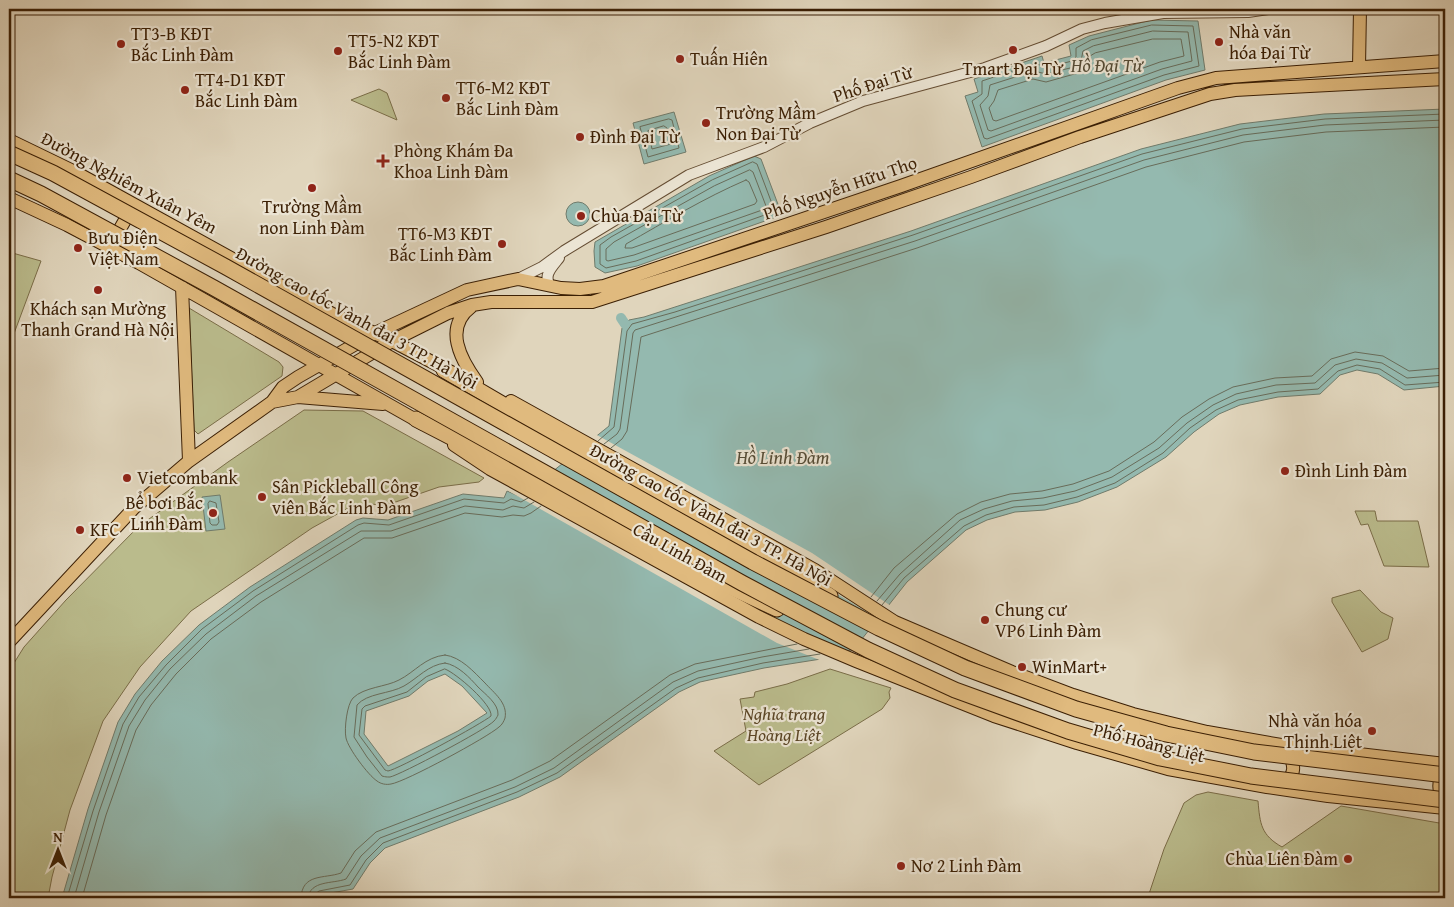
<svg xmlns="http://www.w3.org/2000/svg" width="1454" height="907" viewBox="0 0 1454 907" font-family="'Gentium Book Plus',serif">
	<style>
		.green { fill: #babb8c; stroke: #7a6d48 }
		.water { fill: #94b9af; stroke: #707b6b; fill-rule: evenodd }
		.pier { fill: #e0d5bc }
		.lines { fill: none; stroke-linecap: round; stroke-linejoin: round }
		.shore { stroke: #686c5a; stroke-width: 1 }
		.canal { stroke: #94b9af; stroke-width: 10 }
		.minor-casing { stroke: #644c32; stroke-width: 12 }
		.major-casing { stroke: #3b1f04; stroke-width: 14 }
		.highway-casing { stroke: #3b1f04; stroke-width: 17 }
		.minor { stroke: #ebe4d3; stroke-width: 10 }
		.major { stroke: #e0ba7e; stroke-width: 12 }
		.highway { stroke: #e0ba7e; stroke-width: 15 }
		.highway-bridge-casing { stroke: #3b1f04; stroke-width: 17; stroke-linecap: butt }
		.highway-bridge { stroke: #e0ba7e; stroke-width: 15 }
		.poi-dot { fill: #8f2418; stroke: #ebe4d3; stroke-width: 2 }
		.labels { text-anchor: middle; stroke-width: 4.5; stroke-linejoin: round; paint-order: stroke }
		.poi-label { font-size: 18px; fill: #3b1f04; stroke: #ebe4d3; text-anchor: start }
		.street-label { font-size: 18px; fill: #3b1f04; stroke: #ebe4d3 }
		.park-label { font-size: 18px; font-style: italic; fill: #5b4626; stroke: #ebe4d3 }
		.water-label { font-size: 19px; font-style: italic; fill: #564d37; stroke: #ebe4d3 }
	</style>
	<rect width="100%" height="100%" fill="#e0d5bc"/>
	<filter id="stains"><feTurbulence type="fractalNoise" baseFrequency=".004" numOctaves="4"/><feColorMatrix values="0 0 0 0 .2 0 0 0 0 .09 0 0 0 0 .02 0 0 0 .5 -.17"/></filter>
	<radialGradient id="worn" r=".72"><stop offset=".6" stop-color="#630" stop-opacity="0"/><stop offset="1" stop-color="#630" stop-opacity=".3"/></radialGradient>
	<!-- green -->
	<path class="green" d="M379,89L387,93L397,120L351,100Z
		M9,252L41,261L9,347Z
		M189,308L279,362L283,367L282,376L198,434L194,430Z
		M304,410L363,411L484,478L479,482L439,487L387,505L368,504L350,507L312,528L191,611L140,667L103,721L70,810L52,877L48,898H9V681L14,663L24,647L66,600L138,527L228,462Z
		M1355,511H1375L1377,521H1418L1429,567L1384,566L1368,524L1361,525Z
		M1360,590L1381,612L1393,618L1388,639L1362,652L1332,602V598Z
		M830,669L891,688L889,692L890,698L882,709L759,785L714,751L746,731L740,699L754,697L755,692L787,684Z
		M1208,792L1258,801C1260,824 1261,835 1282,847L1341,806L1445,824V898H1150L1149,894L1164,849L1184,803L1196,795Z"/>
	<!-- water -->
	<path class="water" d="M1151,20L1198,21L1205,70L1166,80L982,147L965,96L978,92L974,79L1042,56L1044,63L1071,56L1069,45L1089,36Z
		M1445,109V386L1404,390L1378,374L1357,370L1340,375L1320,394L1278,397L1240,405L1219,414L1194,432L1166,457L1117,487L1078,502L1045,510L1015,512L987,520L966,530L907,582L854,649L821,659L764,668L700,682L679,692L560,777L519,797L385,848L370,863L353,889L303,898H62L88,809L118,722L135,694L162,661L199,625L250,587L356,520L363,518L388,520L463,494L504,498L507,491L521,497L609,426L622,328L629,320L644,317L911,231L1141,149L1240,124L1324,114ZM445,674L462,686L487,713L458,731L388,766L364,734L366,711L409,696L428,681Z
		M674,112L686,152L644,164L633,123Z
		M754,156L761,159L782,215L637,266L605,273L595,267L594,251L595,242L709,176Z
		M566 214a12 12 0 1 1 24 0a12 12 0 1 1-24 0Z
		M220,495L225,529L206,531L202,497Z"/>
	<!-- pier -->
	<path class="pier" d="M595,434L812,553L891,606L880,620L740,535L580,446Z
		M533,485L791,626L849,653L822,661L777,643L505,489H508L521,495Z"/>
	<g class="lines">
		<!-- shore -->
		<path class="shore" d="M1152,25L1193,26L1199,66L1164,75L987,139L984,138L972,101L982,94V81L1036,63L1045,68L1072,61L1076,57V48L1091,40Z
			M1153,31L1188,32L1192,61L1162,69L991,131L988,130L980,105L988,96L990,85L1034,71L1046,74L1074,67L1081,61L1083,51L1093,46Z
			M1153,39H1181L1184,56L1160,62L996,121L993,120L989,108L994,101L998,90L1033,79L1046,82L1078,73L1086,68L1090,56L1095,53Z
			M669,119L672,120L679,148L648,157L640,127Z
			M664,126L667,128L671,144L652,149L648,131Z
			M753,162L757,164L774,209L773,212L636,261L606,268L600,264V245L611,237L712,180Z
			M750,170L753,172L766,206L765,209L634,255L608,261L606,260V249L614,242L714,186Z
			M746,180L749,182L757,201L755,204L632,248H625L626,244C665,222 704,198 746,180Z
			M598,441L614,427L627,331L632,324L675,312L913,235L1142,154L1242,129L1325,119L1445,114
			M604,444L617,434L620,429L633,333L635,330L915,241L1144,160L1243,135L1325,125L1445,120
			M611,448L622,439L627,431L641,337L917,248L1146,167L1244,142L1326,132L1445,127
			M210,501L216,503L219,522L217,525H212L210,523L208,504Z
			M871,597L894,568L957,514L981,502L1010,494L1042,491L1073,484L1109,471L1154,442L1182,417L1209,399L1233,387L1275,378L1312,376L1331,359L1355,352L1383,356L1409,371L1445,368
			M877,601L900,574L960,520L984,509L1012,501L1043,498L1075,491L1112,477L1159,448L1187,423L1213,405L1236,394L1276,385L1315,383L1335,365L1356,359L1382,363L1407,378L1445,375
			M882,605L904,578L964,526L986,515L1014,507L1044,505L1077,497L1115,483L1163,453L1190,428L1216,410L1238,400L1278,392L1318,389L1338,371L1357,365L1380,369L1405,385L1445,382
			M445,655C461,657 474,672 485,683C494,693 508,703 505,718C504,721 502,725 499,727C488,737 405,782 391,784C386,785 381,784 377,781C368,775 348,748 346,738C344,729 347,704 353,698C364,687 386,687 399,680C415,672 425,657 445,655Z
			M445,663C458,665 470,678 478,687C485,694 499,704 498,715C497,717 496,719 494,721C487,729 400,775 390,777C386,777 386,777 382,776L367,757L354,737L357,705C367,693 390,694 404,686C418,678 428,665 445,663Z
			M445,669C456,673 493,705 491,716C483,723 397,770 388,771C387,771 386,770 385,770L359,735L362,709L365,706L407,692L426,677Z
			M67,898L93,811L123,724L139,697L166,665L202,629L253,591L358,525L364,523L389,525L464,499L504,503L511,499L521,502L528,498
			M74,898L99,812L129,726L145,700L170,669L206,634L256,596L361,531H391L465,506L503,510L513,506L524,508L534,502
			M82,898L106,815L136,730L151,705L176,674L211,639L261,602L364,538H392L465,513L502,517L513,515L524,516L531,513L541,506
			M301,898C302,873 324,879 341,873L355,851L376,832L512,780L550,761L670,675L695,664L797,644
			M308,898C310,880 333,884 346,879L361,856L380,838L515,787L554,768L673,682L698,671L762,657L809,649
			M315,898V894L319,891L350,885L366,860L383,843L517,792L557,773L676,688L698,678L763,663L820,654"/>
		<!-- canal -->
		<path class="canal" d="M621,318L625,324"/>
		<defs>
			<path id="minor" d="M518,279L542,267L564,251L689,175L764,147L810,123L863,101L985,68L1046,46L1082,29L1105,23L1163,13L1248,12L1268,9
				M550,286C543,275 552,267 559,258"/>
			<path id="major" d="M1359,67L1360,9
				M9,140L75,172L336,316L392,341L453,373
				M9,198L67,225L139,263L423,424
				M112,243L133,206
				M182,287L189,461
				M471,307C443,328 461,360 477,382
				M298,397L383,404
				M511,401L815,570L895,622L1012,672L1073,695L1133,714L1207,732L1281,745L1445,764
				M272,402L298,397L392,341L448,313L472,305L491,302H592L826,227L971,177L1080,137L1210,94L1235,90L1271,88L1445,79
				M454,445L490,469L759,617L804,639L856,661L994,716L1077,743L1168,769L1267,787L1328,796L1445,808
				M9,642L134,508L189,461L272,402L283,387L298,377L375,333L467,290L518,279L561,288L580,289L604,286L901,186L1178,88L1216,78L1445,61
				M1445,770C1437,781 1438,792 1445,803
				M1281,785C1297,776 1296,763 1285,750"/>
			<path id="highway" d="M444,370L555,435L758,549L830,596
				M416,419L528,477L640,540L724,584L777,609"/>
		</defs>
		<!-- minor casing -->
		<use href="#minor" class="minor-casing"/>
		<!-- major casing -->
		<use href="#major" class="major-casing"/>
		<!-- highway casing -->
		<use href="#highway" class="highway-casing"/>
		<!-- minor -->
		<use href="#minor" class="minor"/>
		<!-- major -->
		<use href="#major" class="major"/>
		<!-- highway -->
		<use href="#highway" class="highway"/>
		<defs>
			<path id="highway-bridge" d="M9,153L53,173L226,267L753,562L879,628L965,668L1076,709L1166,734L1254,752L1445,775
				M9,179L41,194L214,288L742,583L868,650L955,690L1068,731L1160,758L1251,776L1445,800"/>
		</defs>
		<!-- highway-bridge casing -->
		<use href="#highway-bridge" class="highway-bridge-casing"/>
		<!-- highway-bridge -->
		<use href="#highway-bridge" class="highway-bridge"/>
	</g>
	<!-- markers -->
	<g class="poi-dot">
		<circle cx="1219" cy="42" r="5"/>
		<circle cx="121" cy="44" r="5"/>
		<circle cx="1013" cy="50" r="5"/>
		<circle cx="338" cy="51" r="5"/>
		<circle cx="680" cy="59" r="5"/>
		<circle cx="185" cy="90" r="5"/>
		<circle cx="446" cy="98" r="5"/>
		<circle cx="706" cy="123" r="5"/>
		<circle cx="580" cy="137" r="5"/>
		<path d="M380.5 153.5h5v5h5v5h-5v5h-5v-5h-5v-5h5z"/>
		<circle cx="312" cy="188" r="5"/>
		<circle cx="581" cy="216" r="5"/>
		<circle cx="502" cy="244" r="5"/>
		<circle cx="78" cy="248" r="5"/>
		<circle cx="98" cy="290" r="5"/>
		<circle cx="1285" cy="471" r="5"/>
		<circle cx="127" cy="478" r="5"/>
		<circle cx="262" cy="497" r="5"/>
		<circle cx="213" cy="513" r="5"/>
		<circle cx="80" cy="530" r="5"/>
		<circle cx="985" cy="620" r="5"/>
		<circle cx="1022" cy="667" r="5"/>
		<circle cx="1372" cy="731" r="5"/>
		<circle cx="1348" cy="859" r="5"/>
		<circle cx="901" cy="866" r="5"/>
	</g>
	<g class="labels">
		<!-- poi labels -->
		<g class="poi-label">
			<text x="1229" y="38">Nhà văn<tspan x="1229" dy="21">hóa Đại Từ</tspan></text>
			<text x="131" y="40">TT3-B KĐT<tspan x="131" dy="21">Bắc Linh Đàm</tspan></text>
			<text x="348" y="47">TT5-N2 KĐT<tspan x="348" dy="21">Bắc Linh Đàm</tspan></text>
			<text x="690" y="65">Tuấn Hiên</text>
			<text x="1013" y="75" text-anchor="middle">Tmart Đại Từ</text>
			<text x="195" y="86">TT4-D1 KĐT<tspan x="195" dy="21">Bắc Linh Đàm</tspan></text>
			<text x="456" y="94">TT6-M2 KĐT<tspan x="456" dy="21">Bắc Linh Đàm</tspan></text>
			<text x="716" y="119">Trường Mầm<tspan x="716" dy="21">Non Đại Từ</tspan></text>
			<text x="590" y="143">Đình Đại Từ</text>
			<text x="394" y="157">Phòng Khám Đa<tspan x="394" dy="21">Khoa Linh Đàm</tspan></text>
			<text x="312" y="213" text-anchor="middle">Trường Mầm<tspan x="312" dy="21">non Linh Đàm</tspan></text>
			<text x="591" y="222">Chùa Đại Từ</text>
			<text x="492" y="240" text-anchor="end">TT6-M3 KĐT<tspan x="492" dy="21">Bắc Linh Đàm</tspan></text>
			<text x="88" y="244">Bưu Điện<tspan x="88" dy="21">Việt Nam</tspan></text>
			<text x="98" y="315" text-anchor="middle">Khách sạn Mường<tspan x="98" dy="21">Thanh Grand Hà Nội</tspan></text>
			<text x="1295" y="477">Đình Linh Đàm</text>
			<text x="137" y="484">Vietcombank</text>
			<text x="272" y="493">Sân Pickleball Công<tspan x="272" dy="21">viên Bắc Linh Đàm</tspan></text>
			<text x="203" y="509" text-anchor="end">Bể bơi Bắc<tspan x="203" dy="21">Linh Đàm</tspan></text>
			<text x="90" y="536">KFC</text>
			<text x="995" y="616">Chung cư<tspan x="995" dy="21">VP6 Linh Đàm</tspan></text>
			<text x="1032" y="673">WinMart+</text>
			<text x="1362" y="727" text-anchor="end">Nhà văn hóa<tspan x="1362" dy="21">Thịnh Liệt</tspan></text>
			<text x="1338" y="865" text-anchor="end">Chùa Liên Đàm</text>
			<text x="911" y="872">Nơ 2 Linh Đàm</text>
		</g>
		<!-- street labels -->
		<g class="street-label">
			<text transform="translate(873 84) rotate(-18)" y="6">Phố Đại Từ</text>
			<text transform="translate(129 183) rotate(28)" y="6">Đường Nghiêm Xuân Yêm</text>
			<text transform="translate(840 188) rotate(-19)" y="6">Phố Nguyễn Hữu Thọ</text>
			<text transform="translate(357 318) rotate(29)" y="6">Đường cao tốc Vành đai 3 TP. Hà Nội</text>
			<text transform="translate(711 515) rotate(29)" y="6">Đường cao tốc Vành đai 3 TP. Hà Nội</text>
			<text transform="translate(680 553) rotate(29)" y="6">Cầu Linh Đàm</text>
			<text transform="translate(1149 743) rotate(14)" y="6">Phố Hoàng Liệt</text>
		</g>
		<!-- park labels -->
		<g class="park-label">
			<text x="784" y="720">Nghĩa trang<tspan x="784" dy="21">Hoàng Liệt</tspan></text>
		</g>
		<!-- water labels -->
		<g class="water-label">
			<text x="1107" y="72">Hồ Đại Từ</text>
			<text x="783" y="464">Hồ Linh Đàm</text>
		</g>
	</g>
	<!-- margin -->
	<rect width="1454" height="907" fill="none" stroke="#e0d5bc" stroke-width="30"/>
	<rect x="10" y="10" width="1434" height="887" fill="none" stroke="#3b1f04" stroke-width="2.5"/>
	<rect x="15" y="15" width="1424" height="877" fill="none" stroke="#3b1f04"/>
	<!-- north arrow -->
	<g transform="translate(58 850)" stroke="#ebe4d3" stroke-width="4" paint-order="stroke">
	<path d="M0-4L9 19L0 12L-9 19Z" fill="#3b1f04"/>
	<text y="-8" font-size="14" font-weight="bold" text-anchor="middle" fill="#3b1f04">N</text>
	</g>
	<rect width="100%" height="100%" filter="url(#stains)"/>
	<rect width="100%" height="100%" fill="url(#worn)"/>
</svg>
